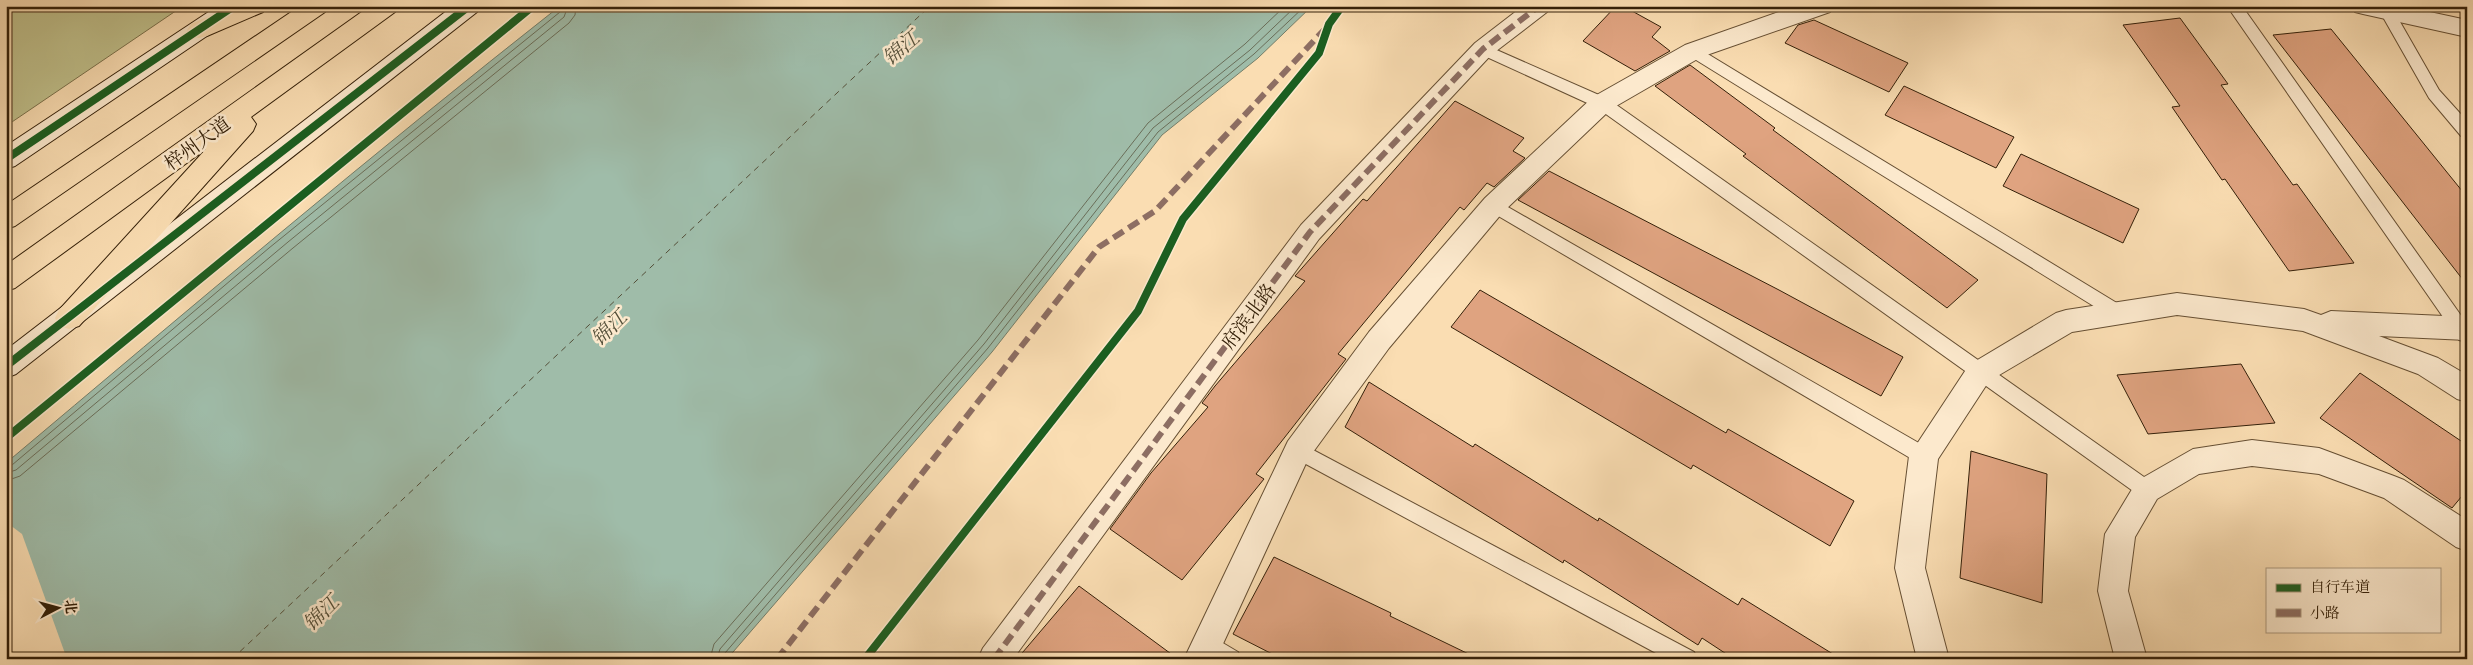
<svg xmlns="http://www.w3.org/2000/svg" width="2473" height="665" viewBox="0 0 2473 665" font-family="'Sorts Mill Goudy','Noto Serif SC',serif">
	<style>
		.green { fill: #c0c08b; stroke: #7a704a }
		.water { fill: #9fbca9; stroke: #747e69 }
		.pier { fill: #faddb2 }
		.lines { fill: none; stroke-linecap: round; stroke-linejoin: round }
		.shore { stroke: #6a6e59; stroke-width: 1 }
		.ferry { stroke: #544f39; stroke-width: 1; stroke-dasharray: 6 5; stroke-linecap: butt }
		.building { fill: #dfa380; stroke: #342009 }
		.service-casing { stroke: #664f33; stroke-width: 2 }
		.pedestrian-casing { stroke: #664f33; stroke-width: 2 }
		.minor-casing { stroke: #664f33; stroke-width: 2 }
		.secondary-casing { stroke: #342009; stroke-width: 2 }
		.trunk-casing { stroke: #342009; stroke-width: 2 }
		.service { fill: #fce9cd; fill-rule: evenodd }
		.pedestrian { fill: #fce9cd; fill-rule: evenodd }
		.minor { fill: #fce9cd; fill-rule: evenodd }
		.secondary { fill: #fce9cd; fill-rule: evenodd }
		.trunk { fill: #faddb2; fill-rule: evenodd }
		.quiet { stroke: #8d6e63; stroke-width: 6; stroke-dasharray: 12 6; stroke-linecap: butt }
		.cycleway-casing { stroke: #fce9cd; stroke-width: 11 }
		.cycleway { stroke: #1b5e20; stroke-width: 8 }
		.labels { text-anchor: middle; stroke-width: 5; stroke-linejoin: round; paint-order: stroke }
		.street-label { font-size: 19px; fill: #342009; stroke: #fce9cd }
		.water-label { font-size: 20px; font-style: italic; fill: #544f39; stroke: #fce9cd }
	</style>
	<rect width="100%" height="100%" fill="#faddb2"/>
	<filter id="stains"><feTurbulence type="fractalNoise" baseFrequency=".004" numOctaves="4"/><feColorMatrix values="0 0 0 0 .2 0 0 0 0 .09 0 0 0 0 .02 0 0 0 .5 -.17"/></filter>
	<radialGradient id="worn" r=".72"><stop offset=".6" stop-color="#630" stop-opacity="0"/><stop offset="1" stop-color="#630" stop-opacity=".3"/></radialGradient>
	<!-- green -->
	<path class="green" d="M6,6H183L6,126Z"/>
	<!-- water -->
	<path class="water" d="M560,6H1312L1258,58L1162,135L992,352L727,659H6V463C189,309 372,154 560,6Z"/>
	<!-- pier -->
	<path class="pier" d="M6,522L22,534L67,659H6Z"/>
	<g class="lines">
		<!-- shore -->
		<path class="shore" d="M6,467L12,465L269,248L560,12L562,6
			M6,473L16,470L288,242L564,17L568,6
			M6,481L20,476L293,248L569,23L575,15L576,6
			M710,659L714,644L978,340L1148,123L1245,44L1285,6
			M717,659L720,649L984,344L1153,128L1250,50L1296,6
			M723,659L725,653L988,348L1158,132L1254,54L1305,6"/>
		<!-- ferry -->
		<path class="ferry" d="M232,659L930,6"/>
	</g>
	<!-- building -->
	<path class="building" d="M1616,6H1623L1661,27L1652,37L1670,51L1635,71L1583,41Z
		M2180,18L2228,84L2221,85L2293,185L2297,184L2354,263L2289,271L2225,179L2222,180L2172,107L2180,106L2123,25Z
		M1814,20L1908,63L1889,92L1785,43L1798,25Z
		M2331,29L2467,197V285L2273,35Z
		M1690,65L1775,128L1773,130L1978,280L1947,308L1743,156L1746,154L1655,86Z
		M1904,86L2014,137L1996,168L1885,115Z
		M1455,101L1524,138L1513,151L1525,158L1494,187L1487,183L1464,210L1460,207L1338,354L1346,359L1256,474L1264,479L1182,580L1110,529L1151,473L1208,407L1202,403L1215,386L1305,281L1295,276L1363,199L1367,201Z
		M2021,154L2139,209L2123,243L2003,186Z
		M1549,171L1779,290L1903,357L1881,396L1518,200Z
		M1480,290L1726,433L1728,429L1854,501L1830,546L1693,465L1691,469L1451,327Z
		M2241,364L2275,423L2148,434L2117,375Z
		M2360,373L2467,445V490L2452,508L2320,418Z
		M1369,382L1473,447L1475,444L1598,521L1599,518L1738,605L1742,598L1841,659H1734L1702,638L1698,645L1564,560L1563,563L1345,427Z
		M1971,451L2047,474L2042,603L1960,578Z
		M1274,557L1391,613L1390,616L1479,659H1282L1233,634Z
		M1079,586L1178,659H1017Z"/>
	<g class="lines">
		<defs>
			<path id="service" d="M2227,6H2242L2467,324V342L2459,340Z
				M2381,6H2391L2439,90L2467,121V138L2461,136L2429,98L2379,10Z
				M1483,44L1608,99L2154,484L2156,490L2154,496L2147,498L2140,496L1596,107L1478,53L1475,49L1478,45Z
				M1693,45L2125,308L2128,313L2125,318L2119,320L2113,318L1688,55L1685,51L1688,47Z
				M1494,199L1931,450L1933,456L1931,462L1924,464L1917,462L1488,210L1486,205L1488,200Z
				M1298,442L1694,652L1697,659H1667L1291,456L1289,450L1291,444Z
				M1206,633L1238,652L1241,659C1224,659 1204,662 1196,643L1199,636Z"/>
			<path id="pedestrian" d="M1523,6H1550L1547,12L1491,55L1319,239L1013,659H978L983,648L1301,225L1475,43Z"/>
			<path id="minor" d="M1796,6H1833L1830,12L1701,57L1611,109L1503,212L1389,348L1308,459L1216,659H1184L1288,441L1369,332L1485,198L1593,97L1685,45Z
				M2352,6H2402L2467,20V37L2363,14L2355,12Z
				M2177,293L2304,309L2321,315L2331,311L2467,317V340L2379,336L2438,358L2467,375V402L2457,399L2418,374L2303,331L2177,315L2072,332L1989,381L1938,459L1925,568L1949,659H1917L1895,568L1909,456L1969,365L2056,313L2066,310Z
				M2252,440L2319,448L2394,476L2404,480L2467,520V551L2456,547L2384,498L2319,474L2252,466L2199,474L2157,499L2135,537L2128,591L2147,659H2115L2098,591L2105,534L2137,481L2193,449Z"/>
			<path id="secondary" d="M453,6H480L477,12L16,374L6,378V350Z
				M221,7L229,9L233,15L229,21L15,166L6,169V146L213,9Z"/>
			<path id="trunk" d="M232,6H266L263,12L207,36L199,38L191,36L187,30L191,24Z
				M300,6H328L325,12L15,226L6,229V205Z
				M370,6H398L395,12L251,117L256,124L253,131L79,326L69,329L59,326L55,318L59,310L206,149L15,288L6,291V265Z"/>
		</defs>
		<!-- service casing -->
		<use href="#service" class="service-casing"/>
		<!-- pedestrian casing -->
		<use href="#pedestrian" class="pedestrian-casing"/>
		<!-- minor casing -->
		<use href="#minor" class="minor-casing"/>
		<!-- secondary casing -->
		<use href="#secondary" class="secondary-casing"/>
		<!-- trunk casing -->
		<use href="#trunk" class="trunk-casing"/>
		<!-- service -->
		<use href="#service" class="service"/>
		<!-- pedestrian -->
		<use href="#pedestrian" class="pedestrian"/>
		<!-- minor -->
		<use href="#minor" class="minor"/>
		<!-- secondary -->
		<use href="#secondary" class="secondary"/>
		<!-- trunk -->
		<use href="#trunk" class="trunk"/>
		<!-- quiet -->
		<path class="quiet" d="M777,659L1099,247L1155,211L1324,30
			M994,659L1310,232L1483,49L1539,6"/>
		<defs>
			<path id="cycleway" d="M6,159L234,6
				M6,366L469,6
				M6,438L533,6
				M865,659L1138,311L1183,219L1319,53L1329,24L1342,6"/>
		</defs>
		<!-- cycleway casing -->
		<use href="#cycleway" class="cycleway-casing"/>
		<!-- cycleway -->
		<use href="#cycleway" class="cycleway"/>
	</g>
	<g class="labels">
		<!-- street labels -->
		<g class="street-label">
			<text transform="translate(197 143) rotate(-36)" y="7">梓州大道</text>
			<text transform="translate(1248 316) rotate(-53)" y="7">府滨北路</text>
		</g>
		<!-- water labels -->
		<g class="water-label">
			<text transform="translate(901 48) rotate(-40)" y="7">锦江</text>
			<text transform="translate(609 328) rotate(-45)" y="7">锦江</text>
			<text transform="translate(321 613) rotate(-45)" y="7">锦江</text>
		</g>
	</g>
	<!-- margin -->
	<rect width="2473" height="665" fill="none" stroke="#faddb2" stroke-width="25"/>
	<rect x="8" y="8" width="2458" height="650" fill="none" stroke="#342009" stroke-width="2.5"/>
	<rect x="12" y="12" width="2448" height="640" fill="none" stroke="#342009"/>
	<!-- legend -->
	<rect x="2266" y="568" width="175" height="65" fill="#fce9cd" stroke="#ac997f"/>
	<rect x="2276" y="584" width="25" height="8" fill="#1b5e20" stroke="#ac997f"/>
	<text x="2310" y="592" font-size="15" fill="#342009">自行车道</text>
	<rect x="2276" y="609" width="25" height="8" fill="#8d6e63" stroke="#ac997f"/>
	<text x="2310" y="618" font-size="15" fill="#342009">小路</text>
	<!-- north arrow -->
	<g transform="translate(58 608) rotate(84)" stroke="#fce9cd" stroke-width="4" paint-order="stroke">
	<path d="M0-4L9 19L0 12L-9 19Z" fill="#342009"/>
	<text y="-8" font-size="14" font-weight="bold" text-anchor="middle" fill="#342009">北</text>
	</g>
	<rect width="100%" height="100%" filter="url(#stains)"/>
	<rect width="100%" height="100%" fill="url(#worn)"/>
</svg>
